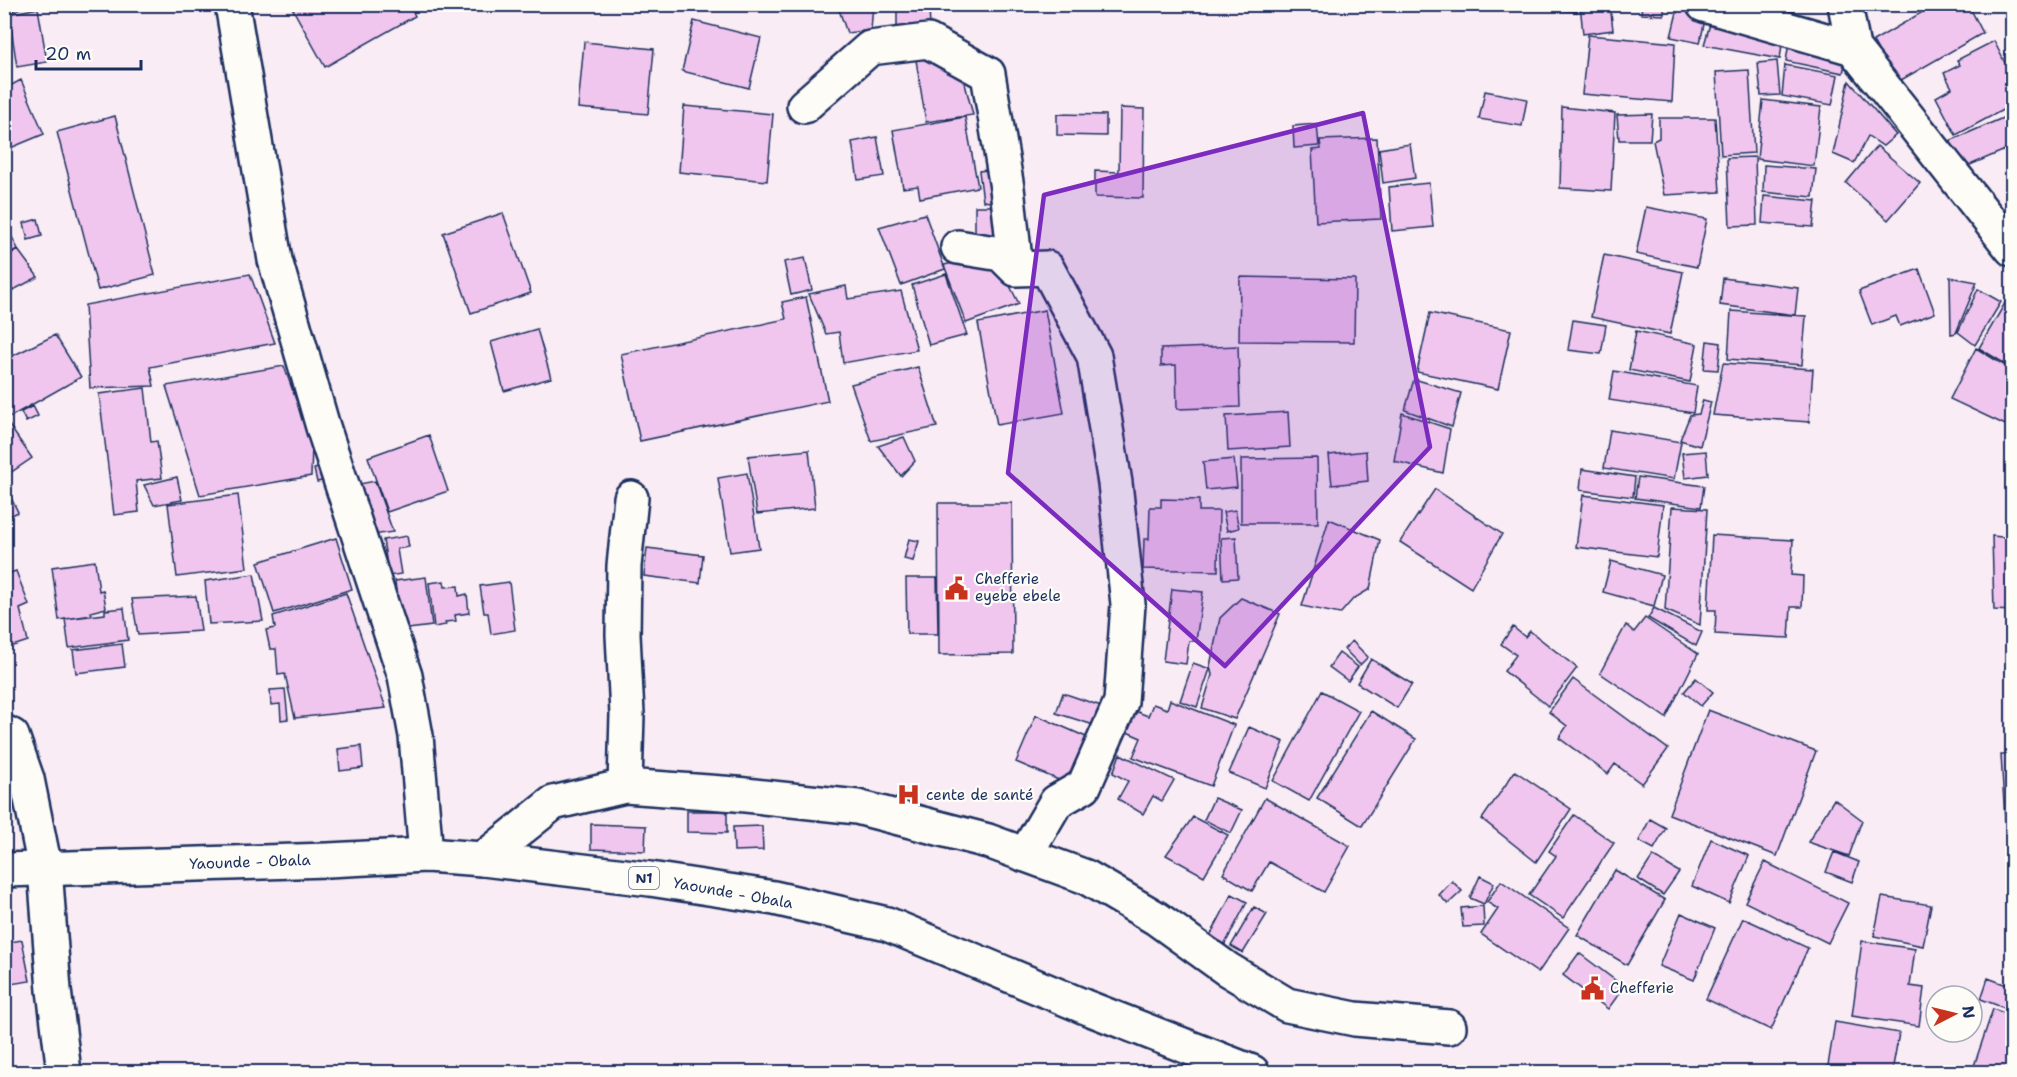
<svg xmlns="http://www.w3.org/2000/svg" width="2017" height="1077" viewBox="0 0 2017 1077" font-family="'Shantell Sans',sans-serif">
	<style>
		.building { fill: #f0c6ee; stroke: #1b2f5e; stroke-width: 1.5 }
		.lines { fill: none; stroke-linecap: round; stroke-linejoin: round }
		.minor-casing { stroke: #1b2f5e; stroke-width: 38 }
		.highway-casing { stroke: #1b2f5e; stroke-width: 38 }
		.minor { stroke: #fdfcf7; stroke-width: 33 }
		.highway { stroke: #fdfcf7; stroke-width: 33 }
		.marked { fill: #7b2cbf; fill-opacity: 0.2; stroke: #7b2cbf; stroke-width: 4.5; stroke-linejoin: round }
		.labels { text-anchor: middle; stroke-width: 4.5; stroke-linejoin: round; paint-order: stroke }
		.shield { fill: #fdfcf7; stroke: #5f6c8c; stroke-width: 1.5 }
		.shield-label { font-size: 14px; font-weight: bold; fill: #1b2f5e }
		.poi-label { font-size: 15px; fill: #1b2f5e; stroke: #fdfcf7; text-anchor: start }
		.street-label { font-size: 15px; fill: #1b2f5e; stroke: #fdfcf7 }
	</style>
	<rect width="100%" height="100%" fill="#f9ecf4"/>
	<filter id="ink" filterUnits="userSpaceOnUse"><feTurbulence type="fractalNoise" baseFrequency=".0167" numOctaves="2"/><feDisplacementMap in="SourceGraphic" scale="12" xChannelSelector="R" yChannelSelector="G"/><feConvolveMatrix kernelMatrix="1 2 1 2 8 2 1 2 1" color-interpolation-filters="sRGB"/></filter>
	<g filter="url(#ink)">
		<!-- building -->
		<path class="building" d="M4,4H25L26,6L4,14Z
			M290,4H409L415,16L325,67Z
			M837,4H873L871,30L847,33Z
			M897,4H929L930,30L897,31Z
			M1548,4H1577V12L1548,9Z
			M1580,4H1610L1613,30L1583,34Z
			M1642,4H1664V15L1641,14Z
			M1679,4L1707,10L1700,43L1671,37Z
			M1936,4H1968L1983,33L1896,83L1873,41Z
			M38,8L47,62L17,67L9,14Z
			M1712,17L1783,37L1780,59L1704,45Z
			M694,21L761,38L749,88L682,71Z
			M1588,35L1675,43L1672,102L1582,94Z
			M1994,41L2012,77V105L1956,135L1936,97L1952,88L1944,73L1960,65L1957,60Z
			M584,42L654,49L648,114L578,108Z
			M1789,43L1847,55L1843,73L1786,61Z
			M944,56L948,73L962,72L973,115L926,122L916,60Z
			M1777,61L1780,95L1761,96L1758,63Z
			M1785,65L1838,75L1832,105L1782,96Z
			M1749,70L1754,153L1721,155L1716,72Z
			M21,80L44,134L8,149L4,137V89Z
			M1849,81L1896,135L1883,146L1868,136L1854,163L1833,154Z
			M1485,91L1527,99L1522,126L1479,119Z
			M1763,100L1821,107L1814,166L1757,159Z
			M684,106L773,114L767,181L679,172Z
			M1562,107L1615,113L1611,191L1560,188Z
			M1120,108L1144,109L1143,198L1095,197V171L1119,172Z
			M1057,114L1106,115V136L1057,135Z
			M1652,114L1650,140H1619L1617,115Z
			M2012,114V147L1956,171L1945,143Z
			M115,116L155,275L98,290L57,132Z
			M965,117L978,187L920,198L918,186L903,188L893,130Z
			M1659,118H1715L1720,192L1664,195L1653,141L1659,138Z
			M1317,124L1319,146L1294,148L1293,126Z
			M877,137L884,176L858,180L852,142Z
			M1377,138L1381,219L1316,222L1312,150L1321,149L1320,140Z
			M1410,144L1415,178L1383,183L1379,149Z
			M1877,146L1920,183L1888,220L1846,183Z
			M1755,157L1757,225L1730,226L1727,158Z
			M1764,165L1816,169L1813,197L1763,192Z
			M1003,168L1006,204L983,201L979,171Z
			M1429,183L1433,227L1392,231L1389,187Z
			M1764,196L1816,201L1813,227L1762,223Z
			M975,206H1007V249H975Z
			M1646,207L1707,219L1697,267L1636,254Z
			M503,213L531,293L471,313L443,233Z
			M925,214L945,269L901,285L879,227Z
			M38,219L42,236L28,240L24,223Z
			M8,229L18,249L4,255V231Z
			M18,250L38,277L4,295V257Z
			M994,254L1019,304L966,323L944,265Z
			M1604,255L1683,272L1670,334L1591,317Z
			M805,258L812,290L791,295L784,262Z
			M1919,269L1935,313L1900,326L1896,316L1872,325L1859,291Z
			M250,274L275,343L150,367L154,386L90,388L85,305Z
			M946,274L967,335L929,345L912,285Z
			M1240,277L1355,279L1354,342L1239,341Z
			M1950,277L1977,282L1956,333L1951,334Z
			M1723,278L1798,288L1795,315L1720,305Z
			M846,286L848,299L901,291L917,350L843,363L839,332L826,334L809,294Z
			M1978,289L2001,302L1975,345L1958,332Z
			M2012,291V368L1979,348Z
			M806,297L828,401L640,441L621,354L786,319L782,302Z
			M1045,310L1064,413L997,425L978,323Z
			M1731,311L1806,316L1802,365L1728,359Z
			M1430,313L1511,330L1498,389L1417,372Z
			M1573,320L1606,325L1601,354L1568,350Z
			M537,329L551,378L504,391L491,342Z
			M1636,331L1697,344L1690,382L1629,370Z
			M55,335L81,377L10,417L4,410V360Z
			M1707,341L1721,343L1718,370L1704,369Z
			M1238,346L1240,407L1177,409L1176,365L1161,366V349Z
			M1976,348L2012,370V428L1950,399Z
			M1723,363L1813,369L1809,422L1713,415Z
			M284,366L312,445L311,476L200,495L166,386Z
			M918,367L937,427L871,441L851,384Z
			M1614,371L1697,386L1693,413L1609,400Z
			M1414,379L1461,393L1452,427L1405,410Z
			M145,388L151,442L157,441L162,478L136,481L139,512L114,515L99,394Z
			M1703,400L1711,402L1700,446L1680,440L1690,415L1699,414Z
			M33,406L38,416L26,422L21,412Z
			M1288,412L1290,447L1228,451L1226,416Z
			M1402,413L1450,429L1443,473L1394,461Z
			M4,418L32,458L4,477Z
			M1610,430L1681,442L1674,479L1604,468Z
			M429,435L448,491L387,512L368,457Z
			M904,437L915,461L901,476L878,446Z
			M809,450L815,508L757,514L748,456Z
			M1366,451L1368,481L1332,485L1329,455Z
			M1706,451L1708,475L1685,478L1682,453Z
			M1317,458L1318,523H1241V459Z
			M1234,459L1237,487L1206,490L1203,462Z
			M323,467L326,480L317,482L314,469Z
			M1582,469L1635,477L1633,497L1580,490Z
			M747,473L759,548L730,552L718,478Z
			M177,477L182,500L154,505L144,485Z
			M1638,477L1704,486L1701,507L1635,498Z
			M375,481L393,532L373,535L349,486Z
			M4,484L18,512L4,519Z
			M1435,489L1502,534L1471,588L1400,542Z
			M238,495L247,568L177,577L168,504Z
			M1583,495L1663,505L1657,557L1576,547Z
			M1161,499L1199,500V511H1219L1218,571L1143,569L1144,539H1149L1150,507H1161Z
			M938,503H1012L1013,654L939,655Z
			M1672,507L1707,509L1700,625L1665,610Z
			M1235,510L1239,528L1227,531L1223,512Z
			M1329,519L1380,540L1370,589L1353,599L1340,614L1302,606Z
			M1712,535L1793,540L1791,575L1803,576L1802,607H1791L1789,638L1715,634L1716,610H1708Z
			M407,536L409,547L397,549L401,574L389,576L383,540Z
			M1992,536L2012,538V611L1994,610Z
			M1236,537L1238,578L1223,579L1221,538Z
			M336,538L352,589L274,613L258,562Z
			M909,539L919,541L913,561L904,559Z
			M647,548L703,555L700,583L644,576Z
			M95,561L99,591L103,590L106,608L91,612L92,615L59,620L52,567Z
			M1611,561L1662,575L1654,606L1603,592Z
			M16,571L29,605L20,609L28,641L4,649V575Z
			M254,574L263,621L209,624L205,581Z
			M426,577L432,626L400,630L395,581Z
			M906,578H937L938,634H907Z
			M444,581L445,587L458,586L459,596L467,594L469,613L455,615L456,621L445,622L446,625L434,627L429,583Z
			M509,582L515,630L491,634L488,613H484L480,586Z
			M1172,589L1203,592L1196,641H1189L1186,664L1163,661Z
			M346,593L386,708L295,718L285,674L278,675L276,649H270L266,630L275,628L273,616Z
			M196,596L201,631L138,635L132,599Z
			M1241,598L1280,614L1235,719L1202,708L1212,675L1210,666L1220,618Z
			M124,608L128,640L69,648L65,619L105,614V610Z
			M1654,608L1702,632L1696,646L1648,618Z
			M1645,618L1698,654L1666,718L1600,673L1626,625L1634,632Z
			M1513,627L1525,637L1530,631L1577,668L1548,706L1504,671L1516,655L1501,644Z
			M1352,641L1368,657L1360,665L1344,649Z
			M122,644L125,667L76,673L73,650Z
			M1339,653L1358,667L1348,681L1329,667Z
			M1371,659L1412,684L1397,708L1357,683Z
			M1193,663L1210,669L1197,707L1180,701Z
			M1696,678L1713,692L1701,706L1684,692Z
			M1573,679L1668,749L1642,784L1615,764L1608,774L1559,738L1567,726L1549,712Z
			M285,689L288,719L281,720L280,704L271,705L270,690Z
			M1322,691L1359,711L1309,801L1273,781Z
			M1063,693L1107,708L1100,727L1056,713Z
			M1170,700L1234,725L1211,786L1133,757L1141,738L1127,732L1135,711L1148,716L1153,704L1167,709Z
			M1708,710L1816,751L1777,856L1669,814Z
			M1371,711L1416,739L1362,826L1317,798Z
			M1036,715L1093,740L1073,786L1016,762Z
			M1249,727L1284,742L1265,788L1229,773Z
			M361,746L363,768L340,771L338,749Z
			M1120,754L1174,780L1162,801L1153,796L1143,814L1118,799L1128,781L1113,773Z
			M2001,755H2012V819L2005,820Z
			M1515,771L1571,809L1536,862L1482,819Z
			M1214,798L1242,810L1231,833L1204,820Z
			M1265,798L1350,846L1324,892L1269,862L1252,891L1223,874Z
			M1834,799L1862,820L1849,856L1808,842Z
			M687,811H727V833L687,832Z
			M1574,815L1614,843L1563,918L1529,895L1556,856L1549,851Z
			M1193,817L1228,835L1204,876L1166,855Z
			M1650,819L1666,828L1654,849L1639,841Z
			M591,824L646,826L645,851L591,849Z
			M762,826L763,850L734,851L733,827Z
			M1711,839L1749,856L1729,903L1692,886Z
			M1834,852L1859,862L1852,882L1826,872Z
			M1653,856L1679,872L1663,895L1638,879Z
			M1765,862L1848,903L1828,943L1745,902Z
			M1615,870L1665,900L1627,965L1577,935Z
			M1480,876L1494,883L1484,904L1470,898Z
			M1452,881L1462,891L1448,904L1439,895Z
			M1501,881L1569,928L1538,973L1481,934L1498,909L1487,902Z
			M1232,894L1247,902L1225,944L1210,936Z
			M1882,897L1931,905L1923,946L1874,936Z
			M1483,906L1484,926L1463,927L1461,908Z
			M1254,907L1267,914L1243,953L1231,946Z
			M1681,913L1715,928L1694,980L1659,966Z
			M1743,918L1808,948L1771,1030L1706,999Z
			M22,940L30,981L4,985V943Z
			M1862,941L1915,949L1910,986L1924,988L1919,1026L1852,1016Z
			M1579,953L1624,987L1608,1009L1563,975Z
			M1988,978L2012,987V1011L1981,999Z
			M1993,1009L2012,1016V1072H1972Z
			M1835,1022L1899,1033L1892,1072H1827Z"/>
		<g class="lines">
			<defs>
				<path id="minor" d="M232,4L275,260L323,427L405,676L416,736L426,855
					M1845,4L1853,48
					M1704,5L1853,48L2012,249
					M804,106L870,48L928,41L988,74L1007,188L1016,269
					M958,247L1001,254L1016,269L1047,268L1094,356L1115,483L1128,604L1121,702L1084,786L1056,802L1025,855
					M4,732L12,736L27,779L45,868L54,990L64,1072
					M625,786L627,714L623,635L624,566L631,498
					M483,859L553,803L625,786L736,794L857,807L988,841L1086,877L1156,918L1227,969L1287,1005L1355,1019L1449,1027"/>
				<path id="highway" d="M4,870L328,860L426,855L483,859L650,879L774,898L887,924L1083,1006L1252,1072"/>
			</defs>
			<!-- minor casing -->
			<use href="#minor" class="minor-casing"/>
			<!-- highway casing -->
			<use href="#highway" class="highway-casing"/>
			<!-- minor -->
			<use href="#minor" class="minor"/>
			<!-- highway -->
			<use href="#highway" class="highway"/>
		</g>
	</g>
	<!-- marked area -->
	<path class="marked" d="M1363,113L1430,447L1225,666L1008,473L1044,195Z"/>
	<!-- icons -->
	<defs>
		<symbol id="civic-bare" viewBox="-9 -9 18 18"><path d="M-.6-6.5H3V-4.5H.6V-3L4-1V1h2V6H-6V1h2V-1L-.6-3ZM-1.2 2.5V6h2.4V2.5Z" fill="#c8321e" stroke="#fdfcf7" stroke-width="2.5" paint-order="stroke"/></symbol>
		<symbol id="hospital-bare" viewBox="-9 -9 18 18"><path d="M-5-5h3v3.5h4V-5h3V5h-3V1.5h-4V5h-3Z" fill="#c8321e" stroke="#fdfcf7" stroke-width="2.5" paint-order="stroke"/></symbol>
	</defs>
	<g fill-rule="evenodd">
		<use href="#civic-bare" x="940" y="572" width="33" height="33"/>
		<use href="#hospital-bare" x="892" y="778" width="33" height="33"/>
		<use href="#civic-bare" x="1576" y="972" width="33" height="33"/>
	</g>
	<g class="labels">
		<!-- shield labels -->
		<rect class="shield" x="629" y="867" width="30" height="22" rx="4.5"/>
		<g class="shield-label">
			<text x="644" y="883">N1</text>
		</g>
		<!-- poi labels -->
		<g class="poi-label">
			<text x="975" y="584">Chefferie<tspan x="975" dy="17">eyebe ebele</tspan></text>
			<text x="926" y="800">cente de santé</text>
			<text x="1610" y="993">Chefferie</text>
		</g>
		<!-- street labels -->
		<g class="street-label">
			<text transform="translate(250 862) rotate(-2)" y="5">Yaounde - Obala</text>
			<text transform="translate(733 893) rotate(10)" y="5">Yaounde - Obala</text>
		</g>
	</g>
	<!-- margin -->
	<rect width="2017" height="1077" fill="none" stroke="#fdfcf7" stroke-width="24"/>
	<rect x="12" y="12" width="1993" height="1053" fill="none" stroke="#1b2f5e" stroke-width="2" filter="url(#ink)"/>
	<!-- north arrow -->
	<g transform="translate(1954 1014) rotate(83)"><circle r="28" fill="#fdfcf7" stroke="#a3aaba" stroke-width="1.5"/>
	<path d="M0-4.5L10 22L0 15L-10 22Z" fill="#c8321e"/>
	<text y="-9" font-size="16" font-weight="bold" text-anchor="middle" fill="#1b2f5e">N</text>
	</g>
	<!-- scale -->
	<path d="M36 60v9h105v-9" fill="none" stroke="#1b2f5e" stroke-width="3"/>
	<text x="45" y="60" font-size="18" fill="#1b2f5e" stroke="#fdfcf7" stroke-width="4.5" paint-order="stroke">20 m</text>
</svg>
